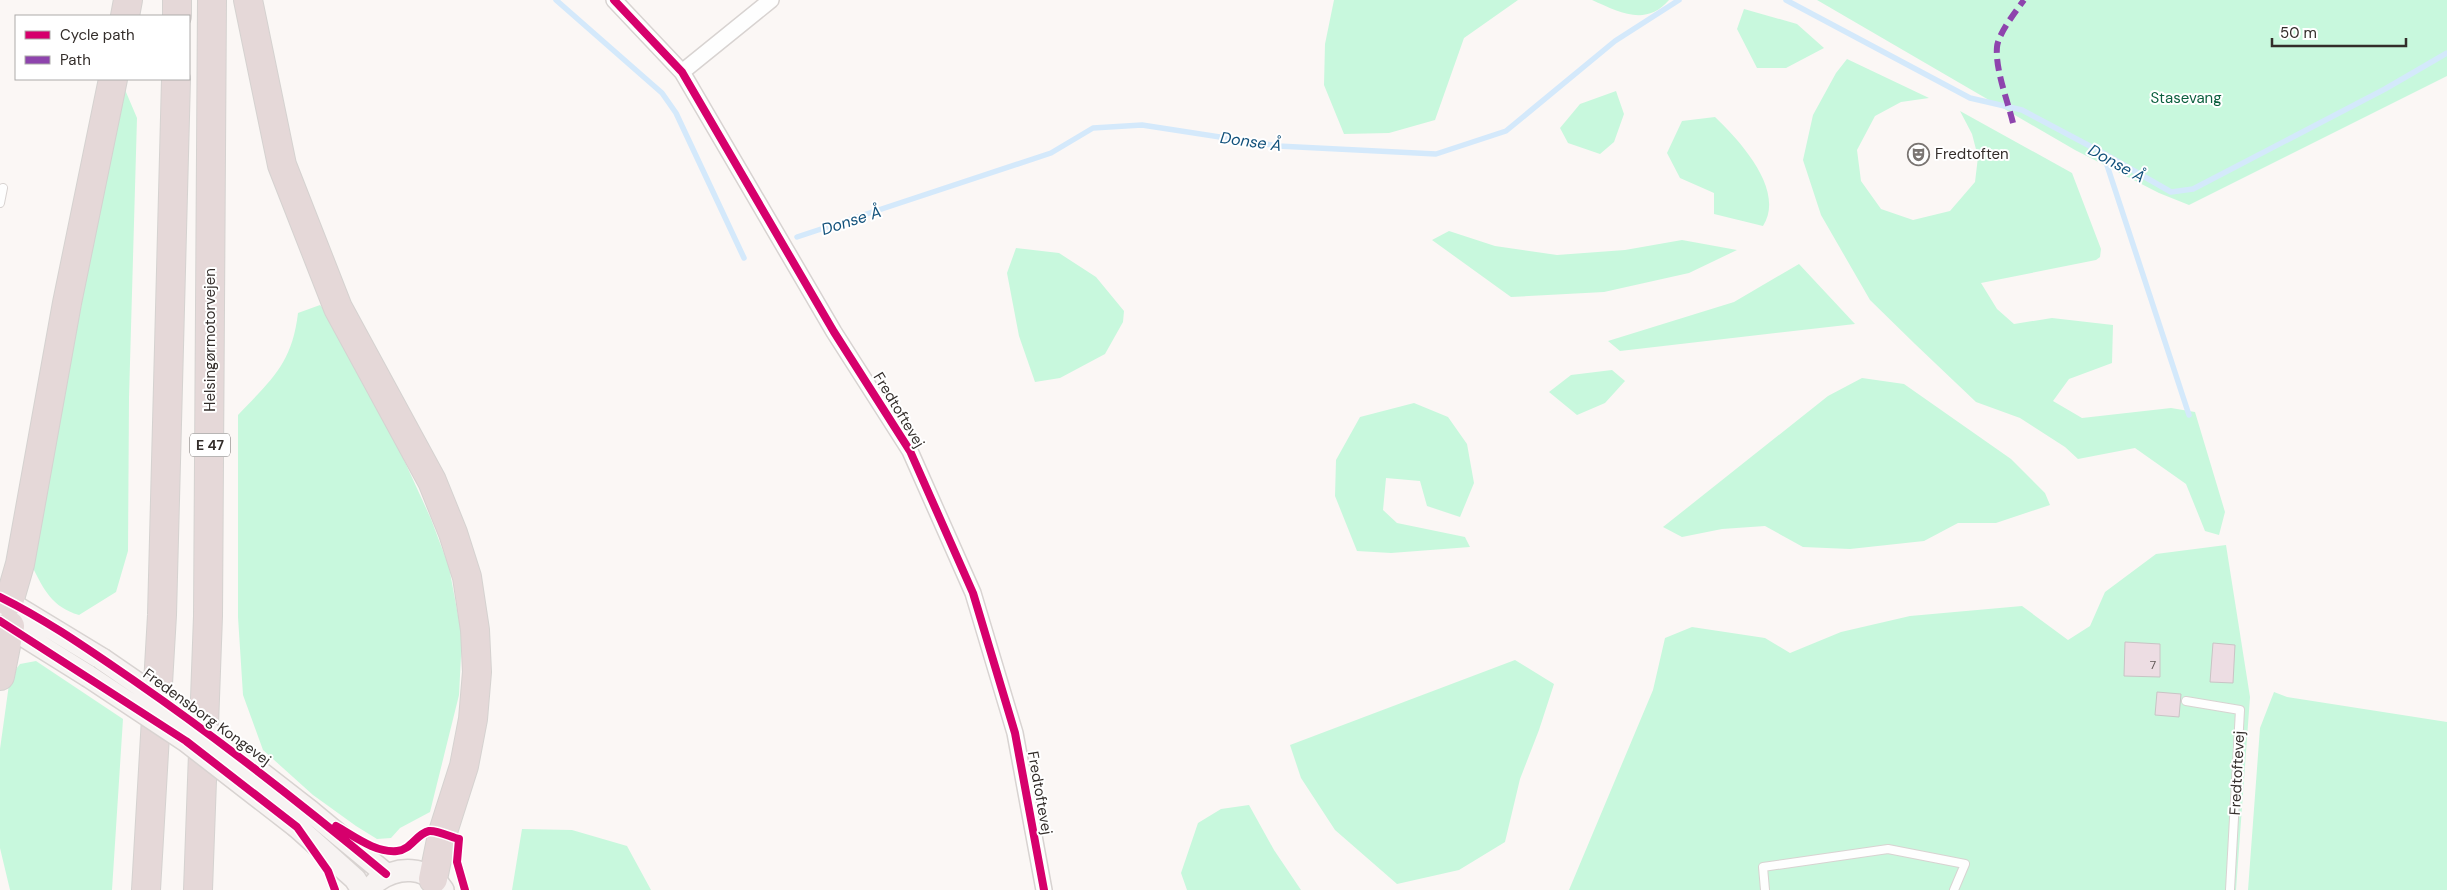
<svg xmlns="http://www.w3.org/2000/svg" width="2447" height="890" viewBox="0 0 2447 890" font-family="'DM Sans',sans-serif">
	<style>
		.green { fill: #c8f8dd }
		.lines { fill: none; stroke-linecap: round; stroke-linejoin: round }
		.stream { stroke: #d4e9fb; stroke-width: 5.5 }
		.building { fill: #eddde3; stroke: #c9c4c5 }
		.lane-casing { stroke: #d8d3d1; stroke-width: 10 }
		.street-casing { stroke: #d8d3d1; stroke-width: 18 }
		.secondary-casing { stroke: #d8d3d1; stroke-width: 24 }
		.highway-casing { stroke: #d5d2d0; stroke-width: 30 }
		.lane { stroke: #fefefe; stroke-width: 8 }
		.street { stroke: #fefefe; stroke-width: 15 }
		.secondary { stroke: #f7f3f2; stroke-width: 21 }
		.highway { stroke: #e5d8d8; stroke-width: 28 }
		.secondary-bridge-casing { stroke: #d8d3d1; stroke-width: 24; stroke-linecap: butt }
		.secondary-bridge { stroke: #f7f3f2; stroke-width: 21 }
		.quiet { stroke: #8e44ad; stroke-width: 6; stroke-dasharray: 12 6; stroke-linecap: butt }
		.cycleway-casing { stroke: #fff; stroke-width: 11 }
		.cycleway { stroke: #d6006c; stroke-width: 8 }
		.labels { text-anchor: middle; stroke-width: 4; stroke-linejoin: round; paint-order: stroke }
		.number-label { font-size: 12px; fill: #625958 }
		.shield { fill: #fff; stroke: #706c6a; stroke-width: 1 }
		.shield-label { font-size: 14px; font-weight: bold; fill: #332d2a }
		.park-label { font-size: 15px; fill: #0b5f3e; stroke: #fff }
		.poi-label { font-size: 15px; fill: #332d2a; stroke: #fff; text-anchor: start }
		.street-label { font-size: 15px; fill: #332d2a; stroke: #fff }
		.water-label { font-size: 16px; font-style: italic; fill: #11517b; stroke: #fff }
	</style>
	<rect width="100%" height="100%" fill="#fbf7f5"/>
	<!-- green -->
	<path class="green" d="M1334,0H1518L1464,38L1435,120L1389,133L1344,134L1324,85L1325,44Z
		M1592,0H1669C1646,27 1619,12 1592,0Z
		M1817,0H2447V76L2189,205L2159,193L2075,150Z
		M1744,9L1797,24L1824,48L1786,68H1757L1737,29Z
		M1847,59L1929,98L1901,102L1875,116L1857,150L1861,181L1881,209L1913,220L1950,211L1975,182L1978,157L1972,134L1960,111L2072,173L2101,249L2100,257L2096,260L1981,283L1997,309L2014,324L2052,318L2113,325L2112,363L2069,379L2053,401L2082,418L2171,408L2195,412L2225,512L2219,535L2205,531L2186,484L2135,448L2078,459L2065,447L2020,418L1976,402L1915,344L1870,300L1821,215L1803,160L1813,115L1836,73Z
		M123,85L137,118L129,398L128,551L116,592L79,615C52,607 44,590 32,566Z
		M1616,91L1624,114L1614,142L1600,154L1568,143L1560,128L1580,104Z
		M1715,117C1739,140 1786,190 1763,226L1714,214V193L1680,178L1667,153L1682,121Z
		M1449,231L1495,246L1557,255L1625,250L1682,240L1737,250L1689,273L1604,292L1511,297L1432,240Z
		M1016,248L1059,253L1096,277L1124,311L1123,322L1105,354L1060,378L1035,382L1019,336L1007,273Z
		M1799,264L1855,324L1620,351L1608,341L1734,302Z
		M320,305L328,314L378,403L431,519L449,567L462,637L459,695L430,812L400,828L391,838L377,839L356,826L313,795L263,750L243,695L238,617V415C271,380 292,364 298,313Z
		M1612,370L1625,381L1605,403L1577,415L1549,392L1571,375Z
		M1862,378L1904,384L2011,459L2045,493L2050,505L1996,523H1958L1924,541L1850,549L1803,547L1765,526L1722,529L1682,537L1663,527L1828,396Z
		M1414,403L1448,417L1467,444L1474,483L1460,517L1427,506L1420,481L1386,478L1383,510L1397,523L1465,537L1470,547L1391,553L1357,551L1335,496L1336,460L1360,417Z
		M2226,545L2250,697L2236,890H1569L1653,690L1665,638L1692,627L1765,638L1790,653L1841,632L1910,616L2022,606L2068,640L2090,626L2105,592L2156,554Z
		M1515,660L1554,684L1539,730L1520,779L1505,842L1459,870L1397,884L1335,830L1301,778L1290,745Z
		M36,661L123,719L112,890H10L0,848V749L10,677L20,664Z
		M2274,692L2287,697L2447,722V890H2248L2260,728Z
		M1249,805L1274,850L1301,890H1187L1181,873L1198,823L1221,809Z
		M522,829L572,830L627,846L651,890H512Z"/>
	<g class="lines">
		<!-- stream -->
		<path class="stream" d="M556,0L662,93L676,113L744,258
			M1786,0L1970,98L2022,110L2103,153L2171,192L2193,189L2385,89L2447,53
			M2103,153L2189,415
			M797,237L1051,153L1093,128L1142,125L1278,146L1436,154L1506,131L1615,41L1679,0"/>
	</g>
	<!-- building -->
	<path class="building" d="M2125,642L2160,644V677L2124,676Z
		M2213,643L2235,645L2233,683L2210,682Z
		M2157,692L2181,694L2179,717L2155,715Z"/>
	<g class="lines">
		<defs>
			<path id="lane" d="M0,203L3,188
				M2186,701L2240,710L2230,890
				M1765,890L1763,867L1888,849L1965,864L1954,890"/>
			<path id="street" d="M614,0L682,72L834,332L910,451L973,593L1015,733L1044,890
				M682,72L771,0"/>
			<path id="secondary" d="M0,597L102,659
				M0,621L88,676
				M310,811L386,874
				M297,827L355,879L362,890
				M376,882C397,866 427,865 443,890"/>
			<path id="highway" d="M248,0L282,165L338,308L432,481L453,533L467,577L475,630L477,672L473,719L464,766L442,835L433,879
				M125,16L128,0
				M177,16V0
				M9,602L20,564L67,303L113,79
				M0,676L10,626
				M146,890L162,615L176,79
				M198,890L208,616L212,0"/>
		</defs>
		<!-- lane casing -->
		<use href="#lane" class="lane-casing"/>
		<!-- street casing -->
		<use href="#street" class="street-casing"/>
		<!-- secondary casing -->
		<use href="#secondary" class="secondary-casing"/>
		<!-- highway casing -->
		<use href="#highway" class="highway-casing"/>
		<!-- lane -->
		<use href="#lane" class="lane"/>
		<!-- street -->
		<use href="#street" class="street"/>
		<!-- secondary -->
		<use href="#secondary" class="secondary"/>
		<!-- highway -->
		<use href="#highway" class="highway"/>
		<defs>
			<path id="secondary-bridge" d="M102,659L211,734L310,811
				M88,676L186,741L297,827"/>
		</defs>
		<!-- secondary-bridge casing -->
		<use href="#secondary-bridge" class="secondary-bridge-casing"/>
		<!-- secondary-bridge -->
		<use href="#secondary-bridge" class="secondary-bridge"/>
		<!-- quiet -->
		<path class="quiet" d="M2013,123C2008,102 1995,69 1997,47C1998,34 2016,11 2024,0"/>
		<defs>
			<path id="cycleway" d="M614,0L682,72L834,332L910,451L973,593L1015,733L1044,890
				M0,597C47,620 92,652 136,682C223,742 305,807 386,874
				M0,621L186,741L297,827L328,871L335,890
				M336,826C354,836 375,853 397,851C411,850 416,834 429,831C437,830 451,837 459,839L457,862L465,890"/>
		</defs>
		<!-- cycleway casing -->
		<use href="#cycleway" class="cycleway-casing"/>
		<!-- cycleway -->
		<use href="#cycleway" class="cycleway"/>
	</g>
	<!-- icons -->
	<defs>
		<symbol id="theatre-ring" viewBox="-11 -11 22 22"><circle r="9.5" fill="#fff" stroke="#797471" stroke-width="1.5"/><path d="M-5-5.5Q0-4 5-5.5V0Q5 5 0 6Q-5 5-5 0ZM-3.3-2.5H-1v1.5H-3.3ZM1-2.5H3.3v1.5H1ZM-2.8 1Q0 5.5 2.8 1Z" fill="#797471"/></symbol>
	</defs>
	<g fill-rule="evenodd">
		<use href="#theatre-ring" x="1906" y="142" width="25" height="25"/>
	</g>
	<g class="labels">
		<!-- number labels -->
		<g class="number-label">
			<text x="2153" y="669">7</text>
		</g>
		<!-- shield labels -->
		<rect class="shield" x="190" y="433.5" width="40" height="23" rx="4"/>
		<g class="shield-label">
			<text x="210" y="450">E 47</text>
		</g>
		<!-- park labels -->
		<g class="park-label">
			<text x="2186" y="103">Stasevang</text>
		</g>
		<!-- poi labels -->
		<g class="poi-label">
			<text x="1935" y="159">Fredtoften</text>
		</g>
		<!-- street labels -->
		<g class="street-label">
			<text transform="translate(210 340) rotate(-90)" y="5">Helsingørmotorvejen</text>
			<text transform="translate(899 410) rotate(59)" y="5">Fredtoftevej</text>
			<text transform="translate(207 717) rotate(36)" y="5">Fredensborg Kongevej</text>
			<text transform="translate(2237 773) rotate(-87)" y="5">Fredtoftevej</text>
			<text transform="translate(1040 793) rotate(80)" y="5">Fredtoftevej</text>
		</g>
		<!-- water labels -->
		<g class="water-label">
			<text transform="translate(1251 141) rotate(8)" y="6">Donse Å</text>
			<text transform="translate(2117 163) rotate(29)" y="6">Donse Å</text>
			<text transform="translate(851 220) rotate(-18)" y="6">Donse Å</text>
		</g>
	</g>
	<!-- legend -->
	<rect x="15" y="15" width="175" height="65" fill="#ffffff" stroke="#adabaa"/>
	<rect x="25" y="31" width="25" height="8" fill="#d6006c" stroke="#adabaa"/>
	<text x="60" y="40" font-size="15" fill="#332d2a">Cycle path</text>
	<rect x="25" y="56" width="25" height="8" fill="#8e44ad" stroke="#adabaa"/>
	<text x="60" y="65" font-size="15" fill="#332d2a">Path</text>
	<!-- scale -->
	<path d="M2272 38v8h134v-8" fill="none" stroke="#332d2a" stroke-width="2.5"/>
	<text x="2280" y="38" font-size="15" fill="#332d2a" stroke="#ffffff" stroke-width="4" paint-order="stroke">50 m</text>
</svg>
